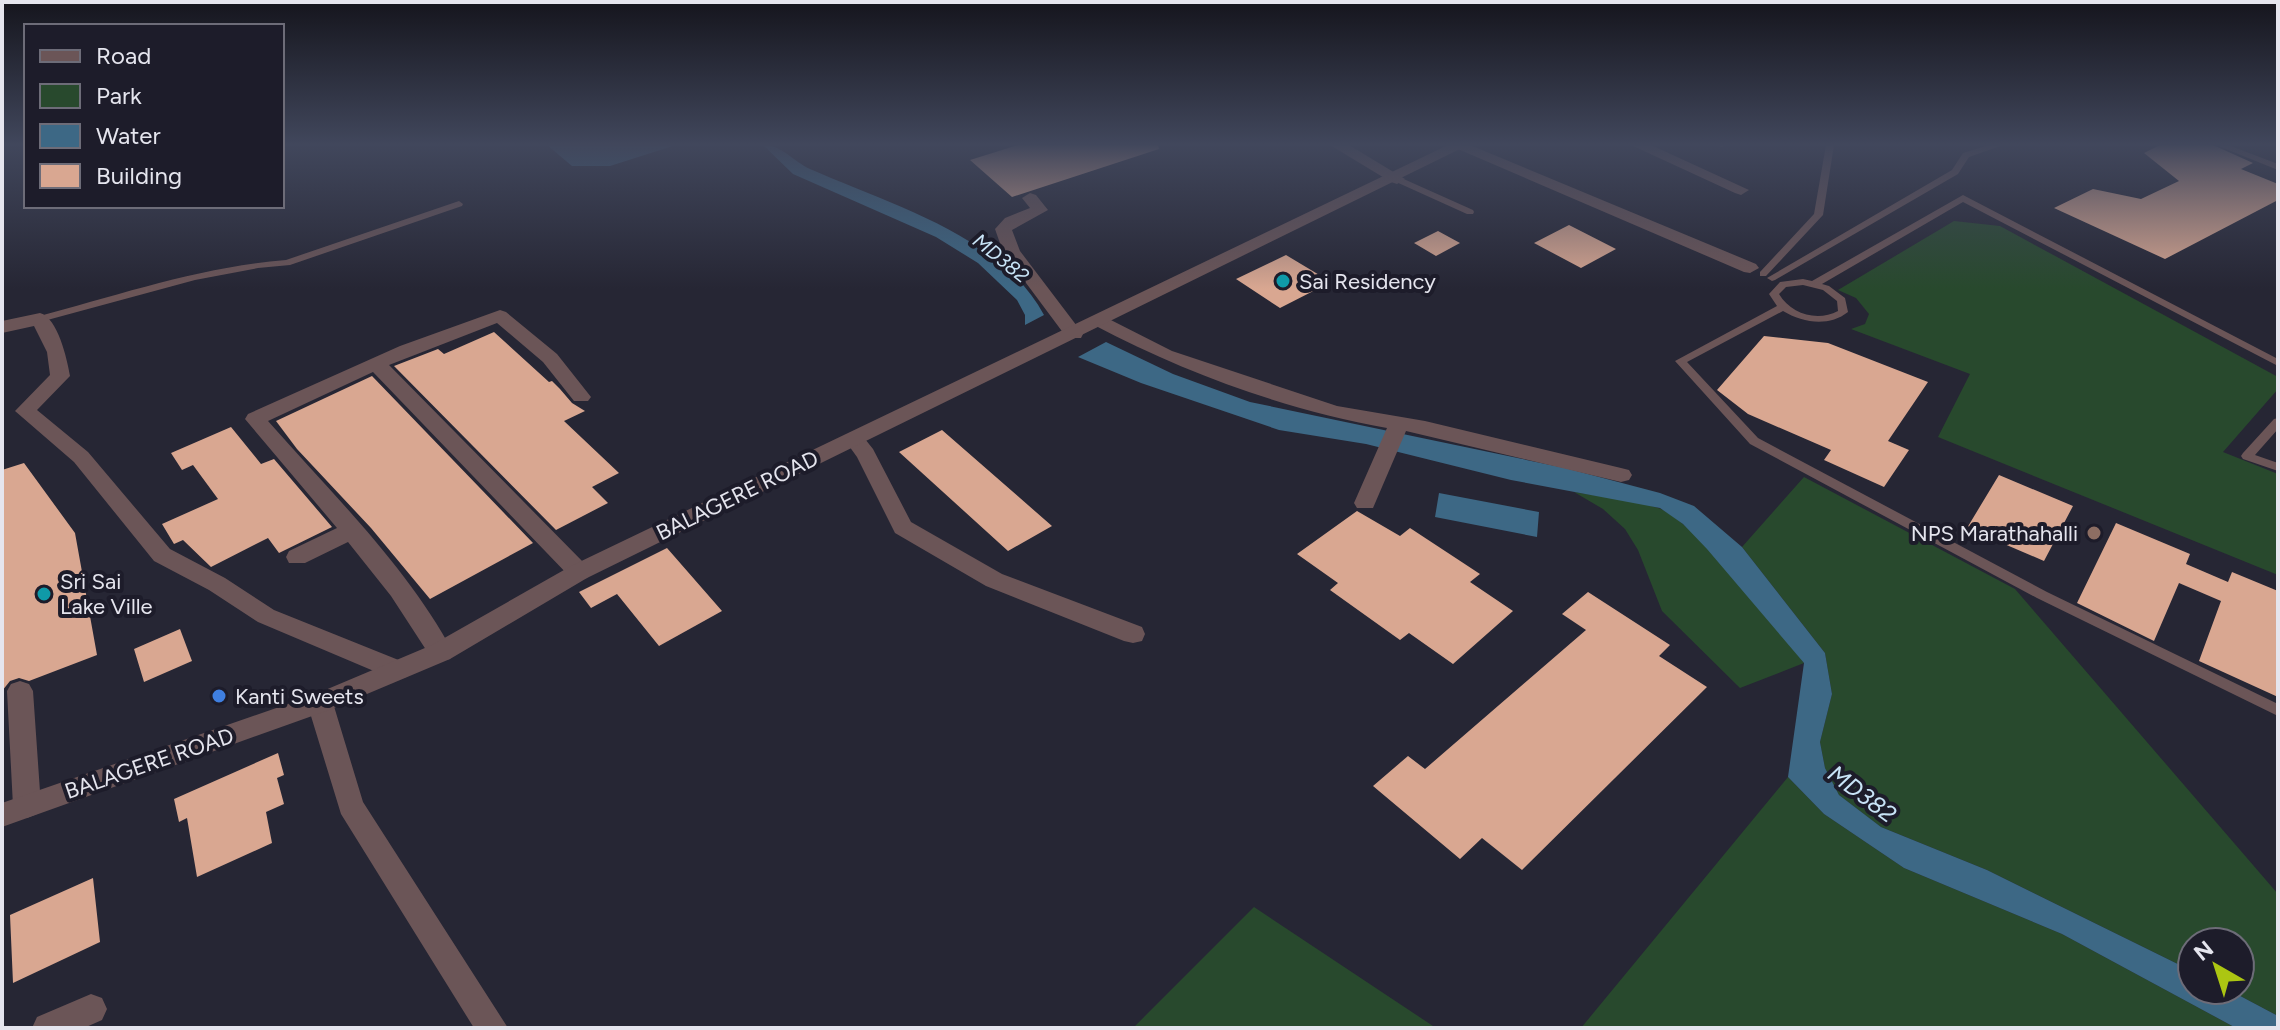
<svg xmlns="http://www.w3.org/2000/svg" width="2280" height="1030" viewBox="0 0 2280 1030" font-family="Figtree,sans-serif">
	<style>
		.green { fill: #28492d }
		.water { fill: #3d6885 }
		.building { fill: #d9a791 }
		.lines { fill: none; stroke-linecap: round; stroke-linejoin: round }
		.service { fill: #6b5557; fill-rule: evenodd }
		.minor { fill: #6b5557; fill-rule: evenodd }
		.tertiary { fill: #6b5557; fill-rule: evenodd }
		.culture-dot { fill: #0f9aa8; stroke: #1d1c2a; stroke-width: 3 }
		.education-dot { fill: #8d6e63; stroke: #1d1c2a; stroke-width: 3 }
		.shop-dot { fill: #3f7fe0; stroke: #1d1c2a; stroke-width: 3 }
		.labels { text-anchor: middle; stroke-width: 8; stroke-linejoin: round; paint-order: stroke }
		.far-water-label { font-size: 20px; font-style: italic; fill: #c9e4f7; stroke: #1d1c2a }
		.poi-label { font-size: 22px; fill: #e5e5ee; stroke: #1d1c2a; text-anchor: start }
		.street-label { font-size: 22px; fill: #e5e5ee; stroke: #1d1c2a }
		.water-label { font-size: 24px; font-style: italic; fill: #c9e4f7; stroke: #1d1c2a }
	</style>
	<rect width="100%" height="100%" fill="#262634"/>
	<!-- green -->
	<path class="green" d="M1954,221L2000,226L2278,377V389L2223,452L2278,474V575L1938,437L1970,374L1851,329L1865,324L1869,314L1856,298L1838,290Z
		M1804,477L2015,589L2278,894V1016L2229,990H2240V942H2192V971L1987,870L1881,827L1839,795L1825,768L1820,742L1832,694L1825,653L1742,547Z
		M1574,492C1601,497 1632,499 1658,508C1693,519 1779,630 1804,663L1740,688L1662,611L1638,550L1625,529L1603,509Z
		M1788,777L1824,814L1904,868L2062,934L2236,1028H1581Z
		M1254,907L1436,1028H1133Z"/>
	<!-- water -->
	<path class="water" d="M547,145H676L610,166H572Z
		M763,145C782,145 793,161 810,169C889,204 1001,235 1044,315L1025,325V315L1017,300L978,263L936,237L793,174Z
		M1106,342L1173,374L1250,402L1565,468L1660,493L1694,506L1742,547L1825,653L1832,694L1820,742L1825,768L1839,795L1881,827L1987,870L2192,971V990H2229L2278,1016V1028H2236L2062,934L1904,868L1824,814L1788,777L1804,663L1707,549L1683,524L1660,508L1511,480L1366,444L1279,430L1141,383L1078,357Z
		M1439,493L1539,512L1537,537L1435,517Z"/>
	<!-- building -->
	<path class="building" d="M1018,145H1158L1159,149L1012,197L970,160Z
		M2160,145H2213L2253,163L2241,169L2278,184V200L2165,259L2054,208L2093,189L2141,199L2179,181L2144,153Z
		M1569,225L1616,249L1581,268L1534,243Z
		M1438,231L1460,243L1436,256L1414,243Z
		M1286,255L1331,282L1280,308L1236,279Z
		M494,332L549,382L552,381L560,389L572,403L585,411L564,421L619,473L592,487L608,503L556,530L394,366L438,349L444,354Z
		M1764,336L1828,343L1928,382L1888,441L1909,450L1884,487L1824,460L1831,450L1748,414L1717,390Z
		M372,376L533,543L430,599L371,528L297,449L276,421Z
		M231,427L261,464L274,459L332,527L279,553L268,538L211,567L183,540L174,544L162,524L218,499L193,465L182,470L171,453Z
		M942,430L1052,526L1008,551L899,452Z
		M24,463L75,533L97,655L29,681L19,678L10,681L2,691V470Z
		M1999,475L2073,506L2044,561L1967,528Z
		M1357,511L1400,536L1410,528L1480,574L1470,582L1513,611L1453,664L1409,633L1400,640L1330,590L1338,583L1297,554Z
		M2116,523L2190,554L2186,564L2228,582L2232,572L2278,591V697L2199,661L2221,601L2179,583L2154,641L2077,603Z
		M667,548L722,611L659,646L617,594L591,608L579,592Z
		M1588,592L1670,645L1659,656L1707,687L1522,870L1482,838L1460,859L1373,786L1408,756L1425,769L1586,630L1562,614Z
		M180,629L192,661L144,682L134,649Z
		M278,753L284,775L277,778L284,804L266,812L272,843L197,877L187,818L179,822L174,799Z
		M93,878L100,942L13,983L10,915Z"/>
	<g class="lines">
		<!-- service -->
		<path class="service" d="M1714,145H1726L1722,147Z
			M1826,145H1834L1823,215L1766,276H1760V272L1814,214Z
			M1989,145H2003L1969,157L1958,174L1775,280L1772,281L1767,278L1952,170L1963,153Z
			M2216,145H2228L2278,164V170Z
			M1397,176L1473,210L1474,212L1473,214H1467L1394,181L1393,179Z
			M1963,195L2278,359V366L1963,202L1822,284L1829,286L1845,298L1848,312C1829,327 1803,323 1783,311L1687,362L1758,438L2047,592L2278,704V716L2037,598L1750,444L1675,361L1777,306L1769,294L1780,282L1803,279L1812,281ZM1803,285L1823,290L1837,301L1838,311C1817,322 1791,314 1779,294L1786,287Z
			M459,201L463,204L462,206L290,265L258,268L195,280L40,322L35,319L36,317C119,295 200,267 286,260Z
			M2278,418V429L2255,455L2278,463V471L2243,459L2241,456L2243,453L2274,419Z"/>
		<!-- minor -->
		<path class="minor" d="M1330,145H1349L1405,179L1397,184L1391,182Z
			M1470,145L1756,264L1759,268L1750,273L1744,272L1451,146Z
			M1631,145H1651L1749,190L1741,195L1735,193Z
			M1030,193L1036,195L1048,210L1012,230L1020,251L1083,334L1081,338H1067L1003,252L995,229L1005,218L1030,208L1022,198Z
			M500,310L506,312L557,354L591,397L588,401H574L543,362L497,323L389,365L587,566L591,572L587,578L579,580L571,578L373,372L268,421C332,494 407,566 453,652L450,659L441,661L432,659L391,596L348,542L305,563H289L286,557L289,551L337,528L245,419L248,414L400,346Z
			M40,313C58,318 67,359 70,376L37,410L88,452L170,549L225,578L274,610L406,663L409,670L406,677L397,680L388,677L258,622L209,590L154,561L74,462L15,411L50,375L47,352L34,326L2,333V321Z
			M1101,315L1172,351L1337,406L1425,421L1621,468L1629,470L1632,475L1629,480L1621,482L1406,431L1373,508H1357L1354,503L1387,428C1286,410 1185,373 1094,325L1092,321L1094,317Z
			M854,432L861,434L873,449L911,522L1002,574L1142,627L1145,634L1142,641L1133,643L1124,641L986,586L895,533L857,457L844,439Z
			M20,681L29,684L33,691L41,806L37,814L27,818L17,814L13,806L7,691L11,684Z
			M320,693L329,696L333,703L363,802L508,1028H474L341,814L307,703L311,696Z
			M91,994L102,998L107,1009L102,1020L84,1028H32L37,1017Z"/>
		<!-- tertiary -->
		<path class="tertiary" d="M1448,145H1468L587,578L450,659L329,710L2,827V803L311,696L432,645L571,566Z"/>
	</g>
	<!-- sky -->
	<linearGradient id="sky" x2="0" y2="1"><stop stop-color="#15151d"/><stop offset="0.5" stop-color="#41475c"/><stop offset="1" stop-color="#41475c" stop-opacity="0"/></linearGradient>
	<rect width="2280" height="289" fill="url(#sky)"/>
	<!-- markers -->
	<g class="culture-dot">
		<circle cx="1283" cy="281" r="8"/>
		<circle cx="44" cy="594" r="8"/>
	</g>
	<circle class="education-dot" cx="2094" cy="533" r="8"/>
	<circle class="shop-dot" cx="219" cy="696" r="8"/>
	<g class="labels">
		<!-- far-water labels -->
		<g class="far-water-label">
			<text transform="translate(1001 258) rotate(39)" y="7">MD382</text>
		</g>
		<!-- poi labels -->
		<g class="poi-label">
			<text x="1299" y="289">Sai Residency</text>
			<text x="2078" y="541" text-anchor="end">NPS Marathahalli</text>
			<text x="60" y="589">Sri Sai<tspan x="60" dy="25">Lake Ville</tspan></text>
			<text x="235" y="704">Kanti Sweets</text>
		</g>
		<!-- street labels -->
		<g class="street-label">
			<text transform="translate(737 495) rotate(-26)" y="8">BALAGERE ROAD</text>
			<text transform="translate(149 763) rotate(-19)" y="8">BALAGERE ROAD</text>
		</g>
		<!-- water labels -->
		<g class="water-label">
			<text transform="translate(1862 794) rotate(37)" y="8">MD382</text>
		</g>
	</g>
	<!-- border -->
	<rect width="2280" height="1030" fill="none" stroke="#e5e5ee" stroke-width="8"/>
	<!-- legend -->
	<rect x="24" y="24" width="260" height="184" fill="#1d1c2a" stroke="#6d6c78" stroke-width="2"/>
	<rect x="40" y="50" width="40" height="12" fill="#6b5557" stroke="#6d6c78" stroke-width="2"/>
	<text x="96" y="64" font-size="24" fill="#e5e5ee">Road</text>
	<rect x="40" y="84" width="40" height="24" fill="#28492d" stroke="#6d6c78" stroke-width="2"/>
	<text x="96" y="104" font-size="24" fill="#e5e5ee">Park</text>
	<rect x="40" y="124" width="40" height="24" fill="#3d6885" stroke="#6d6c78" stroke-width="2"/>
	<text x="96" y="144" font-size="24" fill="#e5e5ee">Water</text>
	<rect x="40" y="164" width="40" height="24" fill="#d9a791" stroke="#6d6c78" stroke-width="2"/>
	<text x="96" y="184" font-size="24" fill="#e5e5ee">Building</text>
	<!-- north arrow -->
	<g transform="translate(2216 966) rotate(321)"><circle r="38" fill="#1d1c2a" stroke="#6d6c78" stroke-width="2"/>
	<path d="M0-6L14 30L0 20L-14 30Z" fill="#acc612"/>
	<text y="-12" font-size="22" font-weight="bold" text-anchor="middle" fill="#e5e5ee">N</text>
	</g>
</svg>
